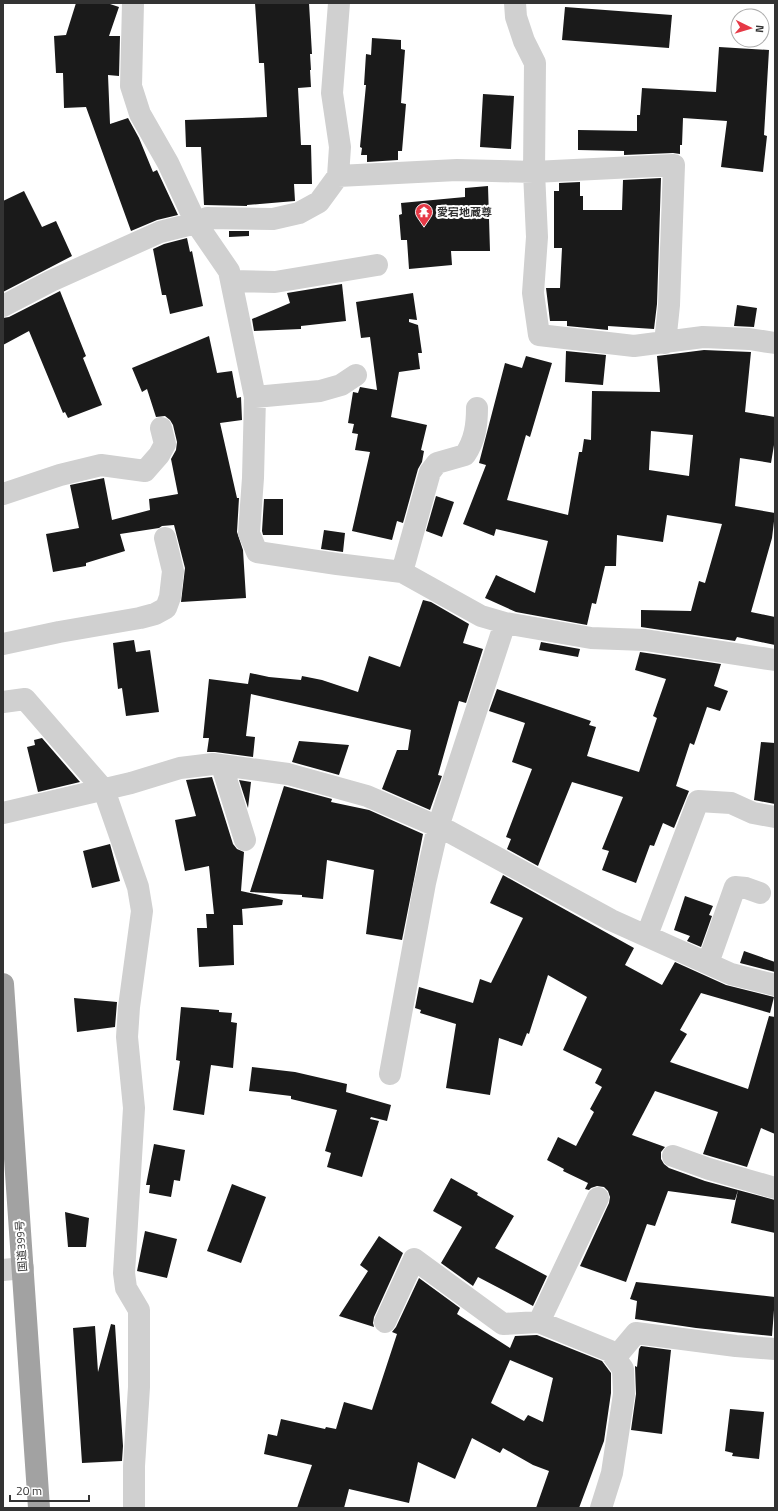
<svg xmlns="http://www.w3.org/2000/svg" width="778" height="1511" viewBox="0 0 778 1511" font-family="'Titillium Web','Noto Sans JP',sans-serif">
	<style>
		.building { fill: #1a1a1a; fill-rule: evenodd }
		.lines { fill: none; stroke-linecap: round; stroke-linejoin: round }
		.minor { stroke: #d0d0d0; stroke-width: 22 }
		.trunk { stroke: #a2a2a2; stroke-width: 22 }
		.labels { text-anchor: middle; stroke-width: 4; stroke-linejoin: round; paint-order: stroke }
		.poi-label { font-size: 11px; font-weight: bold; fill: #333; stroke: #fff; text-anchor: start }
		.street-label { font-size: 11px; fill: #333; stroke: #fff }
	</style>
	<rect width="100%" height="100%" fill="#fff"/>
	<!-- building -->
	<path class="building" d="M76,3H107L119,7L109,36H120L119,76L108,75L110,124L128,118L139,138L153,172L157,170L178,215L157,220L131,231L86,107L64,108L63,73H56L54,36L66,35Z
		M255,3H309L312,54H310L311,70H310L311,87L298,88L301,145H311L312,184H294L295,201L247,205V206L204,205L201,147H186L185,120L267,117L264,63H259Z
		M565,7L672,15L669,48L562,40Z
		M372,38L401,40V49L405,50L401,103L406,104L402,151H398V160L367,162V155H361L362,148L360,147L366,85H364L366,54L371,55Z
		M719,47L769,50L764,135L767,136L763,172L721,167L727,121L683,118L682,145H680V154L673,153L624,155V151L578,150V130L637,131V115H640L642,88L716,92Z
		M483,94L514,96L511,149L480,147Z
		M661,178L657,304L654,329L608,326V330L567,326V321H550L546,288H560L562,248H554V191H559V183L580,182V196H583V210H622L623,180Z
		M488,186L490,251H451L452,265L409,269L407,240H401L399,215L402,214L401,203L465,197V188Z
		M24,191L42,227L56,221L72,256L3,292V201Z
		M229,231H249V236L229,237Z
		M187,238L190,252L192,251L203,306L170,314L166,295H162L153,249L164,244Z
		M342,284L346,321L301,326V329L254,331L252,319L290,303L287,293Z
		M60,291L86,356L83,358L102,405L68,418L65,412L63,413L29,331L3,345V318L9,317Z
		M413,293L417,320L409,319V322L418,325L422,353H418L420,369L399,372L391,417L427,425L421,450L424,451L422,462L418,469L403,523L397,521L392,540L352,531L370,452L355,450L358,434L352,433L354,424L348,423L353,392L358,393L360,387L377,390L370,337L361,338L356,302Z
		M737,305L757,308L754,327L734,326Z
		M209,336L217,373L232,371L237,398L241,397L242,420L220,423L237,498H239L237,532L243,550L246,598L181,602L185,568L174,525L162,526L159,528L120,534L125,551L86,563V566L53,572L46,534L79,528L70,485L104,478L112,520L150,510L149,499L178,494L171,459L176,450L177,442L173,425L170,420L165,416L156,417L147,389L142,392L132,368Z
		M704,350L751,352L745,412L775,417V439L771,463L740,458L735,506L775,513L772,538L751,612L775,617V645L737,637L735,641L641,627V610L691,611L699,581L705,583L722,524L667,515L663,542L617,535L616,566H605L596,604L592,603L587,625L516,612L485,598L496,575L535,593L548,541L496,529L494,536L463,524L486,465L479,463L505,363L522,368L526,356L552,363L530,437L526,435L507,500L568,515L579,452H582L584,439L591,440L592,391L660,392L657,356ZM651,431L693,435L689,476L649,470Z
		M566,351L606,355L603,385L565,382Z
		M436,496L454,502L442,537L426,531Z
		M264,499H283V535H263L262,531Z
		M324,530L345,533L343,552L321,549Z
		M423,600L431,602L469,624L463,643L483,649L466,703L459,701L438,775L442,776L430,810L382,789L397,750H408L411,730L251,694L246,736L255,737L253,757L215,752H207L209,738H203L209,679L248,684L250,673L269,677L301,680L302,676L322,680L358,692L369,656L400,667Z
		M134,640L136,652L150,650L159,712L126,716L122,688L118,689L113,643Z
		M541,642L580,649L578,657L539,650Z
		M640,652L721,664L714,686L728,691L720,711L707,707L694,745L690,743L676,786L689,791L674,828L663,823L654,846L650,845L636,883L602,870L609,851L602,849L623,797L572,782L538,866L507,849L511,839L506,837L532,769L512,762L525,723L489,711L497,689L591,721L589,725L596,727L587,756L639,772L657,718L653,716L666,679L635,670Z
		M42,738L80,782L38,792L27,747L35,745L34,740Z
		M299,741L349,745L339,775L292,762Z
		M761,742L775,743V804L754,800Z
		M212,777L233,844L237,849L244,852L241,891L283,900L282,905L242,909L243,925H233L234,965L199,967L197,928H207L206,914H214L209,866L185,871L175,820L196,816L186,780Z
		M239,780L251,782L248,808Z
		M284,786L332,799L331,802L369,810L423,834L402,940L366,934L374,870L327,860L323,899L302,897V895L250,892Z
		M110,844L120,881L92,888L83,851Z
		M503,875L634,948L625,965L662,985L675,962L726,985L774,997L770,1013L701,993L680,1030L687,1034L670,1062L748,1089L769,1016L775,1017V1134L761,1128L747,1167L713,1157L703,1154L718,1112L655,1091L632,1135L665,1147L661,1152V1159L664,1164L669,1168L705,1181L738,1190L735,1200L668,1191L655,1226L647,1224L626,1282L580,1266L609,1203L610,1197L608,1191L604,1187L597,1186L591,1188L589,1190L585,1189L588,1183L563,1171L564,1169L547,1160L558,1137L576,1146L594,1112L590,1109L602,1087L595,1083L602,1069L563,1050L587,997L548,975L529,1034L527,1033L522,1046L499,1038L490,1095L446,1088L456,1024L420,1013L421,1010L415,1008L419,987L473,1003L480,979L491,983L523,918L490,903Z
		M685,896L713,906L709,915L712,916L701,947L687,941L690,936L674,930Z
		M744,951L775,962V972L740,963Z
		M74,998L117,1002L115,1027L77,1032Z
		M181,1007L219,1010V1012L232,1013L231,1022L237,1023L233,1068L211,1065L204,1115L173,1110L180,1061L176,1060Z
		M252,1067L295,1072L347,1084L346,1092L391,1105L387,1121L371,1117L370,1119L379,1121L362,1177L327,1167L331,1153L325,1151L337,1110L291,1099V1096L249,1091Z
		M154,1144L185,1150L180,1181L174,1180L171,1197L149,1193L150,1185H146Z
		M451,1178L478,1193L477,1195L514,1216L495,1248L547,1276L533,1306L478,1277L473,1286L441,1263L462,1227L433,1211Z
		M232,1184L266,1197L241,1263L207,1251Z
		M738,1190L775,1200V1233L731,1223Z
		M65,1212L89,1218L86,1247H68Z
		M145,1231L177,1239L167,1278L137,1271Z
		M379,1236L403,1253L374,1317L373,1323L374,1327L339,1316L368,1271L360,1265Z
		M419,1278L460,1308L457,1314L510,1348L515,1336L537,1335L602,1361L611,1373V1393L604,1441L579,1508H536L549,1471L533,1465L503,1448L500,1453L472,1438L455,1479L418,1462L409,1503L349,1489L344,1508H297L312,1465L264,1454L268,1434L277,1436L281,1419L325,1429L326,1427L336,1429L344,1402L372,1410L397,1334L392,1332L396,1327ZM510,1360L553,1378L543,1422L528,1415L524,1421L491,1403Z
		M636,1282L775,1297L772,1336L696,1328L635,1319L637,1301L630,1299Z
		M111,1324L115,1325L123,1446L122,1461L82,1463L73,1328L95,1326L98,1372Z
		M641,1346L671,1350L662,1434L631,1430L636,1394L635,1366L637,1367L639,1349Z
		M730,1409L764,1412L759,1459L732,1456L733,1453L725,1451Z"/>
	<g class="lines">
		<!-- minor -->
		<path class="minor" d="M133,3L131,86L140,114L168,163L196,223L229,271L255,397L253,478L249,533L257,552L337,564L402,572L481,616L505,623L591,638L645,640L775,660
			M515,3L516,17L524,41L535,63L534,172L537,237L533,293L539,335L634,346L703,337L749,339L775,343
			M338,176L457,170L534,172L674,165L669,305L665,343
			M231,281L275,282L377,265
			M3,306L51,281L160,232L196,223L207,218L273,219L299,213L319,202L338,176L340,147L332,93L339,3
			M255,397L320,391L341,385L356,375
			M3,494L60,475L101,465L145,471L159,455L165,444L161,428
			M402,572L430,472L437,463L465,455C475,440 477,425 477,408
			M3,644L59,632L140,618L155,614L166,608L170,597L173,571L165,538
			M3,702L25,699L104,790L138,887L142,911L129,1007L127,1037L134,1108L124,1273L126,1288L139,1310V1387L134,1466V1508
			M222,766L245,840
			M3,813L131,783L180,768L213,764L288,774L367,796L448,831L611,920L731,974L775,985
			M647,935L698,801L731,803L753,813L775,817
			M708,963L735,887L746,888L760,893
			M390,1074L425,883L438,827L505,623
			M673,1156L709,1169L775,1188
			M3,1270L23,1268
			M385,1322L414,1259L503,1324L539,1322L610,1351L623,1369L624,1394L612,1473L601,1508
			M539,1322L598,1198
			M615,1358L636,1333L736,1346L775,1349"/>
		<!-- trunk -->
		<path class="trunk" d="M3,984L39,1508"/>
	</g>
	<!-- icons -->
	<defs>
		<symbol id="temple-pin" viewBox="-11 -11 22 30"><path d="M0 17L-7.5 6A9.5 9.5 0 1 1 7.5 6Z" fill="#e63946" stroke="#fff"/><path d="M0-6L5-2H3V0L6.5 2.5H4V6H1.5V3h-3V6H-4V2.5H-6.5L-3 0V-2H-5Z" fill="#fff"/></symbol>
	</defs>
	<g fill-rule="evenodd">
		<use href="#temple-pin" x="414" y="202" width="20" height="27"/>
	</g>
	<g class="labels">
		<!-- poi labels -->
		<g class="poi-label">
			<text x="437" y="216">愛宕地蔵尊</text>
		</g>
		<!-- street labels -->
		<g class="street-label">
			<text transform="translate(21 1246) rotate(-94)" y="4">国道399号</text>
		</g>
	</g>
	<!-- border -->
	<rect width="778" height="1511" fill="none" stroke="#333333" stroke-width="8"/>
	<!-- north arrow -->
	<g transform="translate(750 28) rotate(95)"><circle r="19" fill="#ffffff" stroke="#adadad"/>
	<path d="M0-3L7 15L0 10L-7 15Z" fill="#e63946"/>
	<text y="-6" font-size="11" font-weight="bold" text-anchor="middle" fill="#333333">N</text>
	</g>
	<!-- scale -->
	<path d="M10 1495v6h79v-6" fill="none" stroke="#333333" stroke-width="2"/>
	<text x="16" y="1495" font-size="12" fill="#333333" stroke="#ffffff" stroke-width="3" paint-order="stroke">20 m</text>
</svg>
